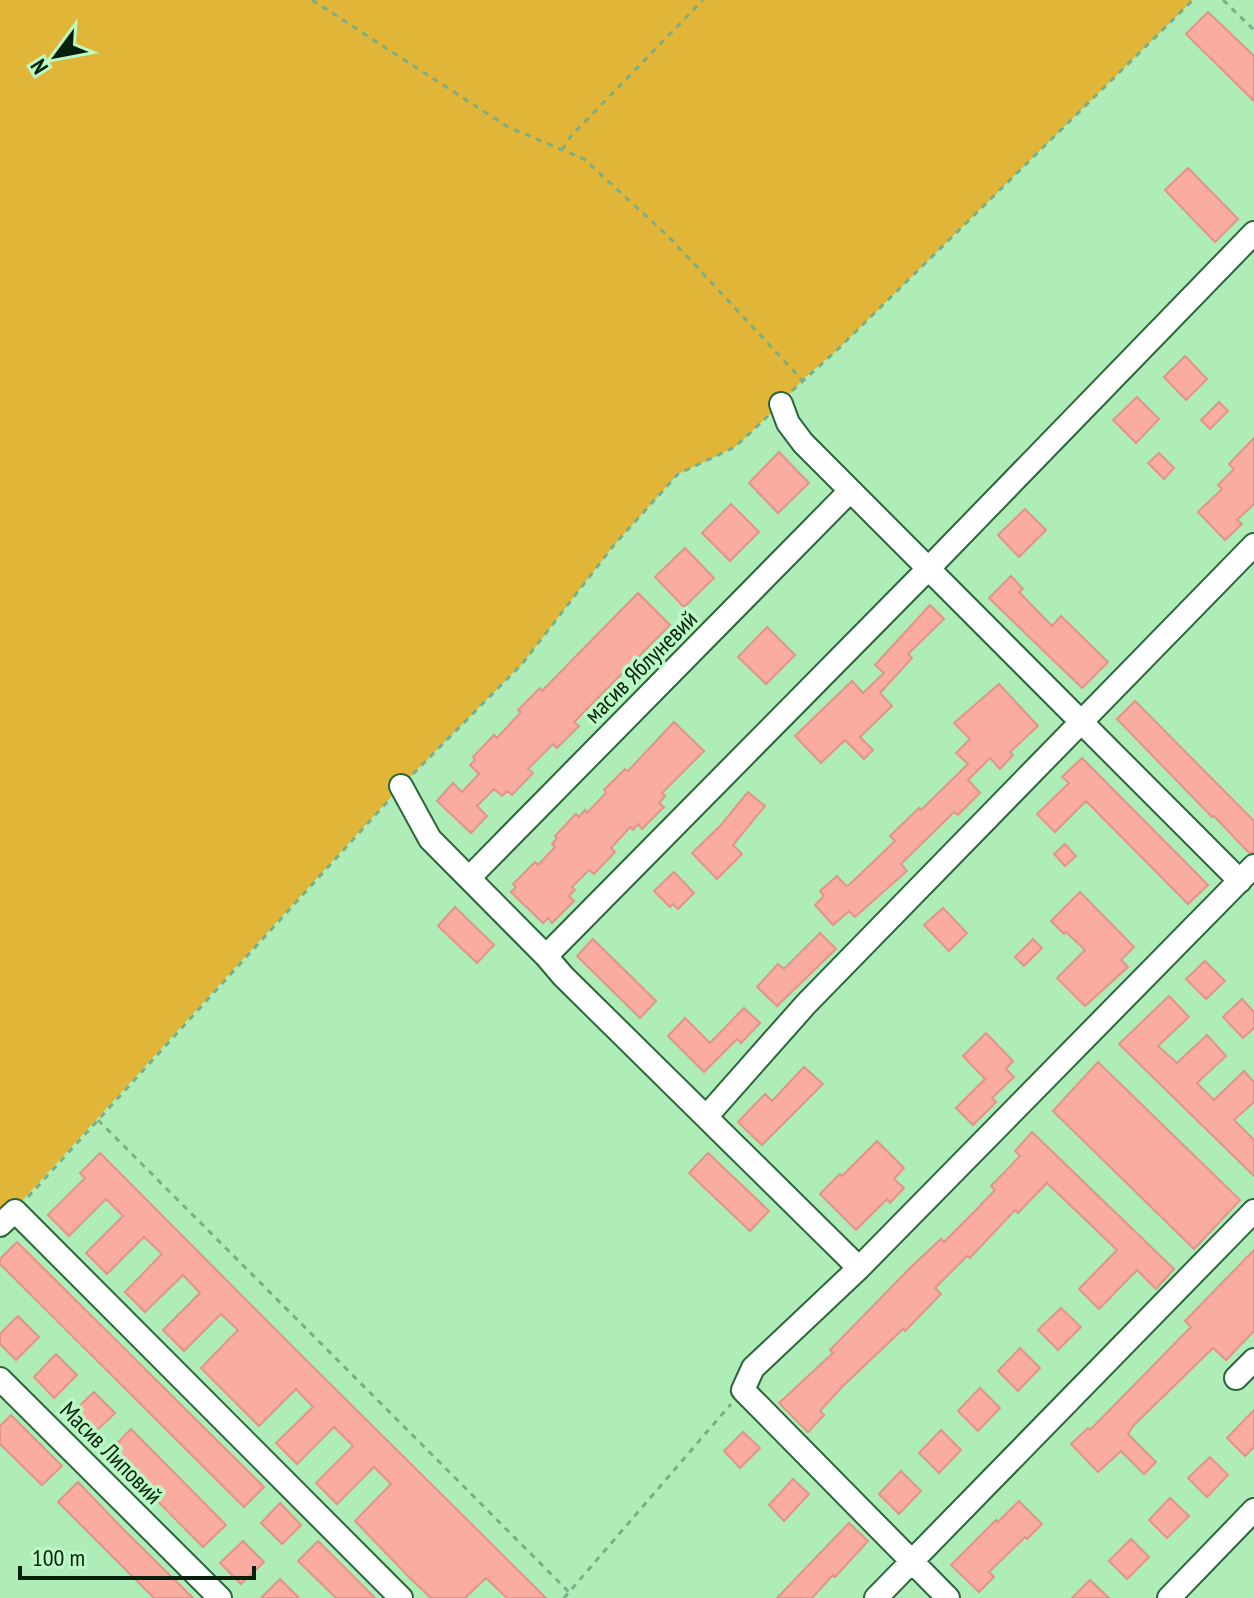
<svg xmlns="http://www.w3.org/2000/svg" width="1254" height="1598" viewBox="0 0 1254 1598" font-family="'PT Sans Narrow',sans-serif">
	<style>
		.green { fill: #e1b638 }
		.building { fill: #fbaca0; stroke: #e19488; stroke-width: 2 }
		.lines { fill: none; stroke-linecap: round; stroke-linejoin: round }
		.minor-casing { stroke: #2a6639; stroke-width: 26 }
		.path { stroke: #7bae84; stroke-width: 3; stroke-dasharray: 6 6; stroke-linecap: butt }
		.minor { stroke: #fff; stroke-width: 22 }
		.labels { text-anchor: middle; stroke-width: 7; stroke-linejoin: round; paint-order: stroke }
		.street-label { font-size: 24px; fill: #07200d; stroke: #bbfac5 }
	</style>
	<rect width="100%" height="100%" fill="#aeecb8"/>
	<!-- green -->
	<path class="green" d="M0,0H1193L836,351L802,380L781,404L735,447L678,474L614,545L522,664L401,786L0,1225Z"/>
	<!-- building -->
	<path class="building" d="M1208,12L1254,56V101L1186,34Z
		M1188,168L1238,219L1215,242L1165,190Z
		M1185,356L1207,379L1186,400L1164,377Z
		M1137,397L1159,419L1136,443L1113,420Z
		M1219,402L1228,411L1210,429L1201,420Z
		M1254,438V504L1237,520L1242,524L1225,540L1198,512L1222,489L1218,485L1234,469L1229,464Z
		M779,452L809,483L778,513L749,483Z
		M1159,453L1174,468L1164,479L1148,463Z
		M731,504L759,532L730,561L702,533Z
		M1025,509L1046,530L1019,557L998,535Z
		M685,548L714,578L684,607L655,577Z
		M1011,576L1023,589L1019,592L1052,626L1061,616L1108,662L1082,688L989,598Z
		M638,593L670,625L574,722L579,726L557,748L553,744L528,769L533,773L512,795L507,791L502,796L494,789L477,806L487,816L471,833L437,801L453,783L462,792L479,774L470,765L475,760L473,757L494,735L497,738L521,712L518,710L540,688L542,691Z
		M930,605L944,619L908,654L912,658L880,693L892,706L860,737L873,750L864,759L845,740L821,763L795,736L852,681L863,693L884,673L875,665Z
		M767,627L795,655L766,684L738,657Z
		M999,684L1038,726L1010,752L1013,755L1000,769L990,758L968,780L980,793L958,815L954,812L901,864L907,871L855,917L849,911L833,925L815,905L824,896L820,891L837,876L846,886L849,885L895,841L890,836L919,808L921,810L968,764L956,753L970,739L954,723Z
		M1135,701L1254,821V852L1249,853L1214,816L1212,817L1117,719Z
		M674,722L704,751L662,793L665,796L659,803L664,807L642,829L638,824L633,830L630,827L611,848L615,852L594,874L589,870L572,887L575,890L569,896L574,901L552,923L548,918L543,923L511,892L516,887L513,884L535,862L538,865L555,847L552,844L557,838L555,836L576,814L579,817L585,810L587,813L606,793L604,790L625,769L628,771Z
		M1082,758L1208,885L1188,904L1086,801L1055,832L1037,814L1069,783L1062,777Z
		M748,792L765,806L733,845L742,854L717,879L692,853L721,825Z
		M1065,844L1076,856L1065,866L1054,854Z
		M674,872L694,893L678,909L673,904L670,907L654,891Z
		M1080,892L1134,947L1121,960L1128,967L1085,1006L1057,978L1085,950L1066,932L1064,934L1051,921Z
		M455,907L494,945L477,963L438,926Z
		M943,908L967,933L949,951L924,925Z
		M820,933L836,949L777,1006L757,987L778,964L784,969Z
		M593,939L656,1001L640,1018L577,956Z
		M1033,939L1042,948L1024,966L1015,957Z
		M1205,961L1225,981L1206,999L1186,979Z
		M1169,996L1189,1017L1158,1046L1177,1063L1207,1035L1226,1056L1197,1083L1214,1100L1244,1071L1254,1082V1102L1234,1120L1254,1140V1176L1119,1044Z
		M1242,999L1254,1012V1028L1243,1038L1223,1017Z
		M744,1008L760,1023L741,1043L737,1039L704,1072L668,1036L685,1018L710,1043Z
		M986,1033L1013,1061L1006,1069L1014,1077L992,1098L996,1102L973,1125L956,1108L985,1079L963,1056Z
		M1098,1062L1240,1200L1194,1249L1053,1111Z
		M804,1067L823,1084L762,1145L738,1122L765,1094L772,1101Z
		M1032,1132L1174,1269L1156,1289L1137,1270L1099,1309L1079,1289L1117,1250L1047,1183L1018,1213L1015,1210L970,1258L967,1256L935,1288L941,1294L905,1331L903,1329L842,1387L820,1411L824,1415L808,1432L779,1403L833,1353L830,1350L912,1266L941,1239L944,1242L976,1210L995,1190L991,1186L1020,1156L1015,1151Z
		M877,1141L904,1168L894,1179L904,1188L890,1203L887,1199L856,1230L820,1194L840,1174L842,1176Z
		M100,1153L296,1350L546,1598H507L486,1578L465,1598H431L411,1579L355,1521L391,1484L374,1467L337,1504L316,1483L353,1446L334,1427L297,1464L276,1443L313,1407L296,1389L259,1426L201,1368L238,1330L221,1314L184,1351L163,1330L200,1293L183,1275L145,1312L125,1292L162,1254L144,1237L107,1274L86,1253L123,1216L106,1199L69,1236L48,1215L85,1178L80,1173Z
		M708,1153L769,1211L750,1231L689,1173Z
		M17,1242L264,1487L244,1507L0,1264V1259Z
		M1254,1250V1331L1226,1360L1213,1348L1133,1426L1128,1434L1156,1462L1144,1474L1121,1451L1098,1472L1071,1444L1088,1428L1090,1430L1191,1327L1185,1321Z
		M1061,1308L1081,1327L1058,1350L1038,1330Z
		M18,1316L39,1337L16,1360L0,1344V1334Z
		M1020,1348L1040,1368L1018,1391L998,1371Z
		M56,1354L77,1375L54,1398L34,1377Z
		M980,1388L1000,1408L978,1431L958,1411Z
		M94,1392L115,1413L92,1435L71,1414Z
		M1254,1410V1447L1245,1456L1227,1438Z
		M11,1415L62,1466L42,1485L0,1444V1426Z
		M131,1429L226,1525L203,1547L109,1452Z
		M941,1430L961,1450L939,1473L919,1453Z
		M743,1432L760,1448L740,1468L724,1451Z
		M1210,1457L1228,1475L1207,1497L1188,1478Z
		M901,1471L921,1491L899,1514L879,1494Z
		M793,1479L809,1494L784,1521L769,1505Z
		M78,1482L123,1529L193,1598H154L58,1502Z
		M1170,1498L1189,1516L1167,1538L1149,1520Z
		M1019,1501L1042,1524L1027,1539L1025,1537L989,1572L994,1577L979,1592L951,1565L996,1520L998,1522Z
		M280,1503L301,1525L282,1544L261,1523Z
		M849,1523L868,1541L835,1577L833,1575L812,1598H777Z
		M1131,1539L1149,1557L1127,1579L1109,1561Z
		M243,1541L264,1562L241,1584L220,1563Z
		M318,1541L375,1598H336L298,1561Z
		M280,1579L299,1598H261Z
		M1090,1580L1109,1598H1072Z"/>
	<g class="lines">
		<defs>
			<path id="minor" d="M781,404L788,423L803,443L1240,881
				M401,786L430,839L546,956L563,976L859,1268
				M469,878L850,491
				M546,956L928,569L1254,233
				M706,1117L806,1004L1254,545
				M0,1225L15,1211L401,1598
				M1236,1378L1254,1360
				M0,1379L220,1598
				M876,1598L1254,1211
				M948,1598L743,1390L753,1368L859,1268L1254,866
				M1169,1598L1254,1510"/>
		</defs>
		<!-- minor casing -->
		<use href="#minor" class="minor-casing"/>
		<!-- path -->
		<path class="path" d="M312,0L508,127L584,159L668,236L802,380
			M1223,0L1254,30
			M562,150L571,136L703,0
			M792,391L836,351L1193,0
			M413,774L522,664L614,545L678,474L735,447L768,416
			M98,1120L569,1592
			M28,1197L389,800
			M564,1598L731,1404"/>
		<!-- minor -->
		<use href="#minor" class="minor"/>
	</g>
	<g class="labels">
		<!-- street labels -->
		<g class="street-label">
			<text transform="translate(641 667) rotate(-45)" y="8">масив Яблуневий</text>
			<text transform="translate(111 1453) rotate(45)" y="8">Масив Липовий</text>
		</g>
	</g>
	<!-- north arrow -->
	<g transform="translate(56 56) rotate(238)" stroke="#bbfac5" stroke-width="6" paint-order="stroke">
	<path d="M0-6L14 30L0 20L-14 30Z" fill="#07200d"/>
	<text y="-12" font-size="22" font-weight="bold" text-anchor="middle" fill="#07200d">N</text>
	</g>
	<!-- scale -->
	<path d="M20 1566v12h234v-12" fill="none" stroke="#07200d" stroke-width="4"/>
	<text x="32" y="1566" font-size="24" fill="#07200d" stroke="#bbfac5" stroke-width="6" paint-order="stroke">100 m</text>
</svg>
